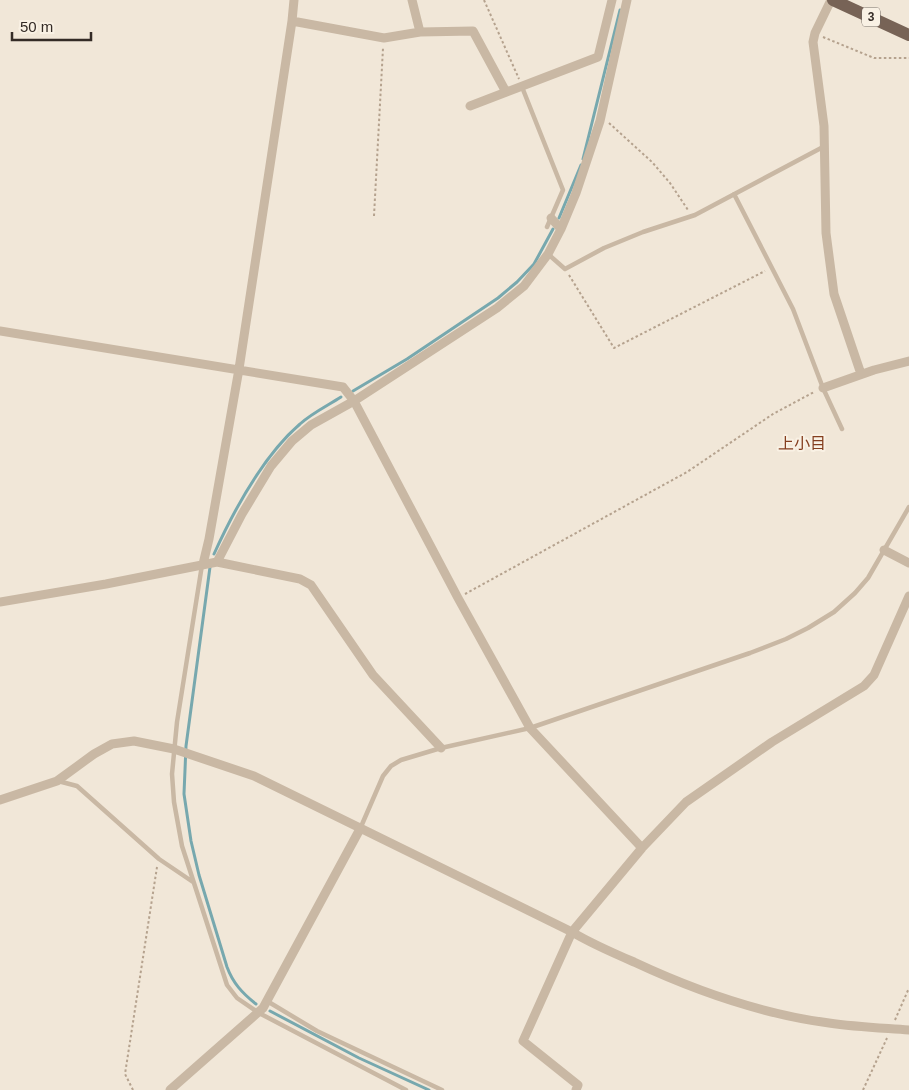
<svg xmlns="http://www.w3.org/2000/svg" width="909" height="1090" viewBox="0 0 909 1090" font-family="Helvetica,'Noto Sans JP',sans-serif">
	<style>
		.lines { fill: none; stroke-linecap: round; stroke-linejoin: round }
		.stream { stroke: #77a8ae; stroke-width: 3 }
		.path { stroke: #b5a28e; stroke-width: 2; stroke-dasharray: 2.5 2.5; stroke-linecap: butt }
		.lane { stroke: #c9b8a4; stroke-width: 4.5 }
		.street { stroke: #c9b8a4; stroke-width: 9 }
		.primary { stroke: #776356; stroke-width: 12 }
		.labels { text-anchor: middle; stroke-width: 4; stroke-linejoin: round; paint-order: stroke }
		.shield { fill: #f9f1e4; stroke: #6f665f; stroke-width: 1 }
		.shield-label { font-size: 12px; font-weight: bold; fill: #342b26 }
		.quarter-label { font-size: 16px; fill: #843e1e; stroke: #f9f1e4 }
	</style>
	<rect width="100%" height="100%" fill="#f1e7d8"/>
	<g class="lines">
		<!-- stream -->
		<path class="stream" d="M583,159L620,10
			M559,218L581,165
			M353,391L407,359L498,298L517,282L534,264L553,229
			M214,554C234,510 263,456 300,424C312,413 327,406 341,397
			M210,567L186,746L184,794L191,841L199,875L227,967C233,983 242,993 256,1004
			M270,1011L359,1058L429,1090"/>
		<!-- path -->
		<path class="path" d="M484,0L519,79
			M823,37L874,58H909
			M609,123L652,162L670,183L688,210
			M374,216L383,48
			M569,275L614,348L765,271
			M465,594L687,472L773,414L814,392
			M895,1020L909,988
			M133,1090L125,1074L157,867
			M863,1090L887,1038"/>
		<!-- lane -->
		<path class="lane" d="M522,87L563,190L547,227
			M734,194L793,309L823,388L842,429
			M548,254L565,269L604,248L643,232L695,215L823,147
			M202,565L177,722L172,774L174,802L182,846L227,985L237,998L259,1013L406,1090
			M58,781L77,786L159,859L193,882
			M360,829L383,776L391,766L401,760L441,748L530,728L750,653L786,639L808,628L834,612L855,593L868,578L909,507
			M267,1001L317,1031L442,1090"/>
		<!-- street -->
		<path class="street" d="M412,0L420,32
			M831,0L815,33L813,42L824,126L826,233L834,294L861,374
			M292,21L384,38L420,32L473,31L506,92
			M470,106L598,57L612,0
			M551,218L561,229
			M0,331L343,387L354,401L458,598L530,728L642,848
			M823,388L874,370L909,361
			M884,550L909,563
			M217,562L242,514L271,466L292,441L311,425L354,401L497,308L524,286L548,254L561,229L576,193L600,121L627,0
			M203,564L209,539L239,369L292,21L294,0
			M0,602L106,584L217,562L300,579L311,585L373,675L441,748
			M0,800L57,781L94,754L112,744L134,741L174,749L254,776L572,932C592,944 613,953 634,962C696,991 761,1014 829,1023C856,1027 883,1028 909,1030
			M170,1090L263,1008L360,829
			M576,1090L578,1085L523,1041L572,932L642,848L686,802L772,742L864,686L874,675L909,596"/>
		<!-- primary -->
		<path class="primary" d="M833,0L909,35"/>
	</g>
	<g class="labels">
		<!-- shield labels -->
		<rect class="shield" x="862" y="7.5" width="18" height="19" rx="4"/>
		<g class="shield-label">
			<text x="871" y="21">3</text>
		</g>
		<!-- quarter labels -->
		<g class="quarter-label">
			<text x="802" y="449">上小目</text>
		</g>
	</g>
	<!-- scale -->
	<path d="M12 32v8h79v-8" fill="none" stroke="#342b26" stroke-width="2.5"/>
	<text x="20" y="32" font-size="15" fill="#342b26" stroke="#f9f1e4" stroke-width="4" paint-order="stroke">50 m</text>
</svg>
